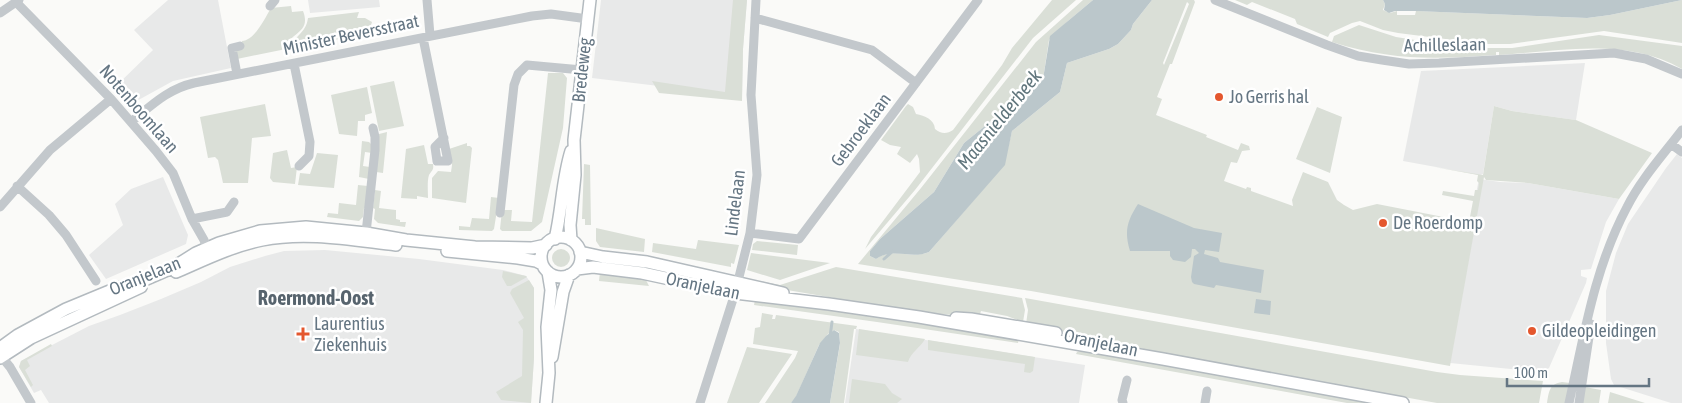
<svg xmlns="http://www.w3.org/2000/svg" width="1682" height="403" viewBox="0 0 1682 403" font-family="'Asap Condensed',sans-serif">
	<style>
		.built { fill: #e8e9e9 }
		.green { fill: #dadfd7; fill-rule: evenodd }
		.water { fill: #bbc7cb }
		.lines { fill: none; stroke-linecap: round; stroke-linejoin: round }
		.stream { stroke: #bbc7cb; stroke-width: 3 }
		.secondary-casing { stroke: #b3babf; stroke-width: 14 }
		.street { stroke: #c3c8cc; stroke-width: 9 }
		.secondary { stroke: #fff; stroke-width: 11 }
		.poi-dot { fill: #e4572e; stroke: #fff; stroke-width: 2 }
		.labels { text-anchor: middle; stroke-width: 5; stroke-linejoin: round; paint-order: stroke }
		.street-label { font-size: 18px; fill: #657683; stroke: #fff }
		.poi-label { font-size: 18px; fill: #657683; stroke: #fff; text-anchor: start }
		.water-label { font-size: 19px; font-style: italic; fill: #60757c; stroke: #fff }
		.quarter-label { font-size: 20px; font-weight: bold; fill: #57646e; stroke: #fff }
	</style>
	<rect width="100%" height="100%" fill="#fafaf8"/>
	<!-- built -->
	<path class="built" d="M168,0H218L231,68L173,81L133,103L129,102L115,87L153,50L134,30Z
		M308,0H379L380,7L310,13Z
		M601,0H747L743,49L742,96L592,78Z
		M1585,63L1576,120L1512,111L1494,106L1483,174L1480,175L1403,161L1421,71Z
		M1677,154L1682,158V403H1671L1614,385L1611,379L1606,343V291L1616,253L1628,224L1666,168Z
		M163,177L188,235L186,244L106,279L89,255L123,225L115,204L131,189Z
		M1479,179L1500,182L1528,183L1619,199L1606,222L1591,269L1581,270V276L1587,278L1586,283L1549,368L1542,372L1450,363L1473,235L1470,222Z
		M325,250L419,259L503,270L526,276L534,288V358L531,403H49L41,390L34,393L19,367L21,361L89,326L120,315L161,299L201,282L230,267L265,256L284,251Z
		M856,329L1085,365L1079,403H845Z"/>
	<!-- green -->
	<path class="green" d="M733,0H747L743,49L742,101L659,93L652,81L725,92Z
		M1052,0H1076L1033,38L915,190L865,249L871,237L920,172L919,159L917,154L910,163L897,154L901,147L890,145L881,140L906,106L908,104L913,107L916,114C925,116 934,119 935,129C941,134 947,134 953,130L1002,65L1012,48Z
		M1083,0H1093L1068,21L1049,40L1043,79L964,143L934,192L880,239L870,251V256L876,259C893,246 911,260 929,252L1004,165L1012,131L1060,92L1067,63L1109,49L1118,44L1131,30L1133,24L1152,0H1194L1195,2L1172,64H1170L1157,97L1162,99L1156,115L1207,135L1206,137L1238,150L1241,143L1249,146L1250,150L1242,151L1237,163L1231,162L1224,181L1246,189L1247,187L1251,188V191L1293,206L1292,200L1303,172L1328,182L1337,200L1344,205L1353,210L1377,204L1469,222L1473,201L1442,195L1443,191L1474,196L1475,190H1478L1479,183L1477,181L1478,175L1434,167L1483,175L1494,106L1512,111L1576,120L1652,153L1619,199L1528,183L1486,180L1484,177L1450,366L1031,291L858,264L921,188L1036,42ZM1187,2L1189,4L1164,65L1163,63Z
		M1235,0H1383L1385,4L1383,10L1390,13L1397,11V15H1415L1416,11L1587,18L1610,15L1682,0V43L1604,31L1510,44H1485L1398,33L1383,30L1360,21L1352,23L1330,33L1328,37L1297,24L1295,19L1252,2L1247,5Z
		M291,6L292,12L303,11C312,34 288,32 286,49L237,59L235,50L243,48L242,41C255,40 265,18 271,8Z
		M359,12L357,18H365L372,22L370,28L366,30V34L291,48C293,36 306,34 308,18Z
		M1359,25L1396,37L1434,43L1483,48H1512L1599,35L1682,46V69C1627,37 1560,51 1499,55V52H1496V55C1435,59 1392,61 1332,42L1334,36Z
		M548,73H563L567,78L563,128L542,222L531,231H502L500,229L502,210H512L511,221L532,222Z
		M394,81L404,126L379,131L370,86Z
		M367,87L372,113L365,115V121H358L357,136L339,134L331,95Z
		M265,104L271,136L252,138L248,183H223L218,160L215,157L208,158L200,117Z
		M1317,107L1342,117L1330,173L1296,159Z
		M387,132L383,173L376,172L379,134Z
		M362,141L369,142L372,145V153L365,152L363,166L370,167L369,179L359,177Z
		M467,143V146H470L472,148L466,203L432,198V178L438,171L451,172L452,165L449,149Z
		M424,145L428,164H433C434,170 432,170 429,175C427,181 428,191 428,198L417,196V199L401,198L406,149Z
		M287,150L291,168L297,167L295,184L273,182L270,178L273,153Z
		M317,153L338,155L334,188L298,185L300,173L310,174Z
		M584,164L590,165L591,225H585V219H582Z
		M358,185L368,186L366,208H364L363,217L359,221L327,217L328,213L338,214L339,203L356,205Z
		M375,190L381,191L379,208L396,210V219L400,220V222H406L405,227L378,223L374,219L375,209L373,208Z
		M491,197L499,198L494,229L492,231L459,230V226L470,227L472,218L489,219Z
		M596,228L645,239L644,252L600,247L596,241Z
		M698,240L739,245L734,264L731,263V267L652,252L653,243L696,249Z
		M757,241L798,245L797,255L752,250L753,244Z
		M552 258a9 9 0 1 1 18 0a9 9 0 1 1-18 0Z
		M751,253L830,263L780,280L747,270Z
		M836,267L1022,298L1025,310L1023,322L1007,316L981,311L980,314L971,316L923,313L757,285L759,281L780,285Z
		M503,271L526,276L527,277L511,286H507L502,277Z
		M600,272L645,278L649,286L599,281Z
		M529,280L534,288V358L531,403L501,400L496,392L522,376L523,330L518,322L524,318L510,293L512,289Z
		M1025,298L1437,372L1460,375L1543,381L1539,403H1437L1159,353L1117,342L1027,325L1026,324L1028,310Z
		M755,300L845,311L1019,338L1018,343L877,322L754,305Z
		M762,313L773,315L772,319H775L776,315L857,326L856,329H854L844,403H830L840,344L839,332L834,330L828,334L819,345L795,399L791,403H765L795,358L798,351L753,344L755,328L760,327Z
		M859,329L925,339C920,348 911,352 908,362L856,355Z
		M928,340L1035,357L1033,371L1030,373L1024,372L1025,364L928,350Z
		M51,344L52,346L27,360L30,366L25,370L33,385L31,387L19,367L21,361Z
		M747,347L792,354L759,403H727Z
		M1085,350L1379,403H1347L1076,354L1077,352Z
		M852,379L885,384L892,393L902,399L897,403H849Z
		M1562,382L1570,383L1566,403H1547C1549,392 1549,384 1562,382Z
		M1585,387L1601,390L1599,403H1581Z
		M1610,392L1645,403H1608Z"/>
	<!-- water -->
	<path class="water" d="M1093,0H1152L1133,24L1131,30L1118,44L1109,49L1067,63L1060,92L1012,131L1005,165L929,252C911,260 894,247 876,259L870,256V251L880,239L934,192L964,143L1043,79L1050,36Z
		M1383,0H1682L1610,15L1587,18L1415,11H1395L1389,13L1384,10L1385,4Z
		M1138,204L1194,228L1222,233L1219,252L1205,250L1204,254L1218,258L1220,262L1264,270L1261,293L1216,285L1214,288L1194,284L1192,282L1191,277L1194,256L1199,253L1195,249H1192L1191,257L1185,262L1173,260L1170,256V251H1130C1124,231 1127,221 1138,204Z
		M1256,299L1271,301L1270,315L1254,313Z
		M834,330L839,333L840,343L830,403H791L796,396L820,343L826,336Z"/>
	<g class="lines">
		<!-- stream -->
		<path class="stream" d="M884,259L893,251
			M830,337L832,322"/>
		<defs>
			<path id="secondary" d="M541 257a20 20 0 1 1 40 0a20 20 0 1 1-40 0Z
				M555,239C562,210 562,180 571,151
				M571,240L570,225L575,175L574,140L590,0
				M447,251L518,258L536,261L542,264
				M580,252L603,257L647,262L783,293
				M577,269L593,267L642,273L735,293L829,304L919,317L1163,359L1403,403
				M176,272C204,260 232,246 262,240C306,231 352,240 396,245
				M956,318L971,319L1056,333
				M0,348L18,335L66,309L112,290L142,281L172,268L196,253L219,243L260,231L306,227L366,233L406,240L475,247L532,248L546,245
				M552,357L563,292L569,275
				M0,358L31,338L141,287
				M546,403L549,373L547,327L551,290L548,272"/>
		</defs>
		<!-- secondary casing -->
		<use href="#secondary" class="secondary-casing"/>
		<!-- street -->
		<path class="street" d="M427,0L430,35
			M1215,0L1327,45L1358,56L1382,60L1409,64L1439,63L1614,53L1646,59L1682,74
			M16,2L111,99L156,151L173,173L192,219L204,240L208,252
			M270,6L275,0
			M0,13L19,0
			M755,18L872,50L916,83
			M423,38L448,161H437L435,147L444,138
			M294,64L310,142L309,156L299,166
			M237,74L232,48L240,46
			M132,121C152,105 168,89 194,83L532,16L551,14L588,19
			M1671,144L1682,152
			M17,186L49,215L66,235L96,281
			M0,207L50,150L111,99
			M500,213L514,85L518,74L527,65L582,70
			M192,219L227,212L234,202
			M366,233L375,150V137L373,128
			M750,233L799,239L978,0
			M0,355L10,367L31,403
			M700,403L735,293L750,233L757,175L751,95L756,0
			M1123,403L1122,400L1127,380
			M1205,403L1207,391
			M1569,403C1584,336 1594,269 1627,207C1641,179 1663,155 1682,130
			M1579,403L1591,324"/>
		<!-- secondary -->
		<use href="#secondary" class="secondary"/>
	</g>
	<!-- markers -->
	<g class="poi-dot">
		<circle cx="1219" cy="97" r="5"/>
		<circle cx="1383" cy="223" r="5"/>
		<circle cx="1532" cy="331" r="5"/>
		<path d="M300.5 326.5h5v5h5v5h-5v5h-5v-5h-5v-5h5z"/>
	</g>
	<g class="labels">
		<!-- street labels -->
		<g class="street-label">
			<text transform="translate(351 35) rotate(-12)" y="6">Minister Beversstraat</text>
			<text transform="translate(1445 45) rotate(-1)" y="6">Achilleslaan</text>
			<text transform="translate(582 70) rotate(-84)" y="6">Bredeweg</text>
			<text transform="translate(139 109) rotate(49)" y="6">Notenboomlaan</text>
			<text transform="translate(861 130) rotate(-53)" y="6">Gebroeklaan</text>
			<text transform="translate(735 203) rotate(-83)" y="6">Lindelaan</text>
			<text transform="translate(145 276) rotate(-22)" y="6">Oranjelaan</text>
			<text transform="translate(703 286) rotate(12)" y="6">Oranjelaan</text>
			<text transform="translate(1101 343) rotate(12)" y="6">Oranjelaan</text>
		</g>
		<!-- poi labels -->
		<g class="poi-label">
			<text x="1229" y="103">Jo Gerris hal</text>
			<text x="1393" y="229">De Roerdomp</text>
			<text x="314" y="330">Laurentius<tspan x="314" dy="21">Ziekenhuis</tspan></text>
			<text x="1542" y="337">Gildeopleidingen</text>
		</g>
		<!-- water labels -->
		<g class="water-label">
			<text transform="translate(999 119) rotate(-51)" y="7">Maasnielderbeek</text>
		</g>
		<!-- quarter labels -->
		<g class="quarter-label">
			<text x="316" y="305">Roermond-Oost</text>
		</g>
	</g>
	<!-- scale -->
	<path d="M1507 378v8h142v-8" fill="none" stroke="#657683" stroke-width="2.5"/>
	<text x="1514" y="378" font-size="15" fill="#657683" stroke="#ffffff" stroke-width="4" paint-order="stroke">100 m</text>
</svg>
